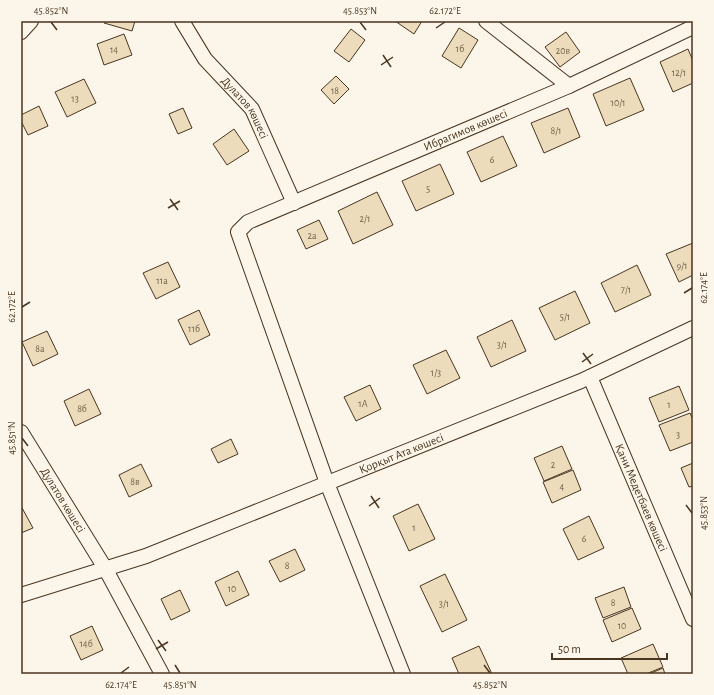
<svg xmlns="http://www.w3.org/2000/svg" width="714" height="695" viewBox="0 0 714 695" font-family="'Alegreya Sans',sans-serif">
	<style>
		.building { fill: #ecdcbc; stroke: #4a3520 }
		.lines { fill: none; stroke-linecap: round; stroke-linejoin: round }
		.street-casing { stroke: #4a3520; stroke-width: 16 }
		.street { stroke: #fbf6e9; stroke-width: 14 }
		.ticks { fill: none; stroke: #4a3520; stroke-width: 1.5 }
		.labels { text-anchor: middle; stroke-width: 3; stroke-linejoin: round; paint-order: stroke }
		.number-label { font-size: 10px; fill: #725f47 }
		.street-label { font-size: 12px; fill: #4a3520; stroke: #fbf6e9 }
		.neatline { fill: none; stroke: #4a3520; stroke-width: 1.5 }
		.ticks-label { font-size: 10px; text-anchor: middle; fill: #4a3520 }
	</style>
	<rect width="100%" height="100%" fill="#fbf6e9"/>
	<!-- building -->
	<path class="building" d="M105,21H135L132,31L104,23Z
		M395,21H422L414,34Z
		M459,28L478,40L461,68L442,56Z
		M351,29L365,40L349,62L334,51Z
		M566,32L580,52L560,67L545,47Z
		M124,34L132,55L104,65L97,44Z
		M688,49L693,61V83L673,92L660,62Z
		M336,76L349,89L334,104L321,90Z
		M630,78L644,110L606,126L593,94Z
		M84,79L96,103L67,117L55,92Z
		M39,106L48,126L28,135L21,121V115Z
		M183,108L192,128L178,134L169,114Z
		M568,108L580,137L544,153L531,123Z
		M234,129L249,151L227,165L213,144Z
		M503,136L517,166L481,182L467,152Z
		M440,164L454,194L416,211L402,181Z
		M377,192L393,225L353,244L338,211Z
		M319,220L328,239L306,249L297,230Z
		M693,243V275L679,282L666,254Z
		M168,262L180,287L156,299L143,273Z
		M637,265L651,295L615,312L601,283Z
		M575,291L590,323L555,340L539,308Z
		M199,310L210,335L190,345L178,320Z
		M512,320L526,351L491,367L477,337Z
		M47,331L58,354L33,366L22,342Z
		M446,350L460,378L427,394L413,365Z
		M370,385L381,409L356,421L344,397Z
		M679,386L689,410L659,422L649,398Z
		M89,389L101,414L75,426L64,401Z
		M690,413L693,420V442L670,451L659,425Z
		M231,439L238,454L218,463L211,449Z
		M562,446L572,469L544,481L534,458Z
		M693,463V486L689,487L681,468Z
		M141,464L152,486L129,497L119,475Z
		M573,470L581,490L552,503L543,482Z
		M418,504L435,539L409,551L393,516Z
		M21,506L33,528L21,533Z
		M589,516L604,548L578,560L563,529Z
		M295,549L305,570L280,582L269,561Z
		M238,571L249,595L226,606L215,582Z
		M445,574L467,620L442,632L420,586Z
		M624,587L631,607L603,618L595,598Z
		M180,590L190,611L171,620L161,599Z
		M632,608L641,629L612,642L603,620Z
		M92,626L103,650L81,660L70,636Z
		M653,644L663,667L646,674H628L621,658Z
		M479,646L492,674H459L452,658Z
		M663,668L665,674H649Z"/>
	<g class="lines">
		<defs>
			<g id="street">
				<path id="s1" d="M182,21L205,59L252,109L294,203"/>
				<path d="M486,21L569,86"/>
				<path d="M21,32L31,21"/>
				<path id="s2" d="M590,377L693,619"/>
				<path id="s3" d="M21,432L105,568L162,674"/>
				<path id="s4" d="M21,595L146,556L581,381L693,328"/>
				<path id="s5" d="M403,674L327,483L238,232L248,222L569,86L693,27"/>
			</g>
		</defs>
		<!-- street casing -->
		<use href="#street" class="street-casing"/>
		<!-- street -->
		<use href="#street" class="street"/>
	</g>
	<!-- ticks -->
	<path class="ticks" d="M51,22L57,30M360,22L366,30M436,28L445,22M383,55L391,67M381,65L393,57M170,199L178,210M168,208L180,201M684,293L692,288M22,307L30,302M583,353L591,364M582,362L593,354M22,438L28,446M371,496L379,508M686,505L692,513M369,506L380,498M158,640L166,651M156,649L168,642M175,665L180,673M484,665L490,673M121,673L129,667"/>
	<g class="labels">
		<!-- number labels -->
		<g class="number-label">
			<text x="460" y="52">1б</text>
			<text x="114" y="53">14</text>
			<text x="563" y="54">20в</text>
			<text x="679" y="76">12/1</text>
			<text x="335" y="94">18</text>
			<text x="75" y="102">13</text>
			<text x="618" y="106">10/1</text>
			<text x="556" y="134">8/1</text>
			<text x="492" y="163">6</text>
			<text x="428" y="192">5</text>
			<text x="365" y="222">2/1</text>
			<text x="312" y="239">2а</text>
			<text x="682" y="269">9/1</text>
			<text x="162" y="284">11а</text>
			<text x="626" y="293">7/1</text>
			<text x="565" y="320">5/1</text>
			<text x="194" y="332">11б</text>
			<text x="502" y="348">3/1</text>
			<text x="40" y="352">8а</text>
			<text x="436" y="376">1/3</text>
			<text x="363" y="407">1А</text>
			<text x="669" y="408">1</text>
			<text x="82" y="412">8б</text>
			<text x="678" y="438">3</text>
			<text x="553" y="468">2</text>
			<text x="135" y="485">8в</text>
			<text x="562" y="490">4</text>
			<text x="414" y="531">1</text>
			<text x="584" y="542">6</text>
			<text x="287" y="569">8</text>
			<text x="232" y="592">10</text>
			<text x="613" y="606">8</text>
			<text x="444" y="607">3/1</text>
			<text x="622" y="629">10</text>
			<text x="86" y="647">14б</text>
		</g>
		<!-- street labels -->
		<g class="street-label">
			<text dy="4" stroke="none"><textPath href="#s1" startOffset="108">Дулатов көшесі</textPath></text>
			<text dy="4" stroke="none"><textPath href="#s5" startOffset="722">Ибрагимов көшесі</textPath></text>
			<text dy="4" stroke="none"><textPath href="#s4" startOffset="406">Қорқыт Ата көшесі</textPath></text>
			<text dy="4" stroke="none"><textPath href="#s2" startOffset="131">Қани Медетбаев көшесі</textPath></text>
			<text dy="4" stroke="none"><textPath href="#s3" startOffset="80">Дулатов көшесі</textPath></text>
		</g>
	</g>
	<!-- border -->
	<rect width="714" height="695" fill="none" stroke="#fbf6e9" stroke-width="44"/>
	<!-- scale -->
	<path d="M552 653v6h115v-6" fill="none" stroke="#4a3520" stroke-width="2"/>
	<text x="558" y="653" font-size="12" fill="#4a3520" stroke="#fbf6e9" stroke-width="3" paint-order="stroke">50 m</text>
	<rect x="22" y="22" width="670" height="651" class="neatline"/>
	<g class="ticks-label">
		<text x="51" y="14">45.852°N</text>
		<text x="360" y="14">45.853°N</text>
		<text x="445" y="14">62.172°E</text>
		<text transform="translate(703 288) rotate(-90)" y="4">62.174°E</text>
		<text transform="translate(11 307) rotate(-90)" y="4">62.172°E</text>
		<text transform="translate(11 438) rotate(-90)" y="4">45.851°N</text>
		<text transform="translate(703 513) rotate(-90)" y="4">45.853°N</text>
		<text x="121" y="688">62.174°E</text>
		<text x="180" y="688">45.851°N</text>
		<text x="490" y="688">45.852°N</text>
	</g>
</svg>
